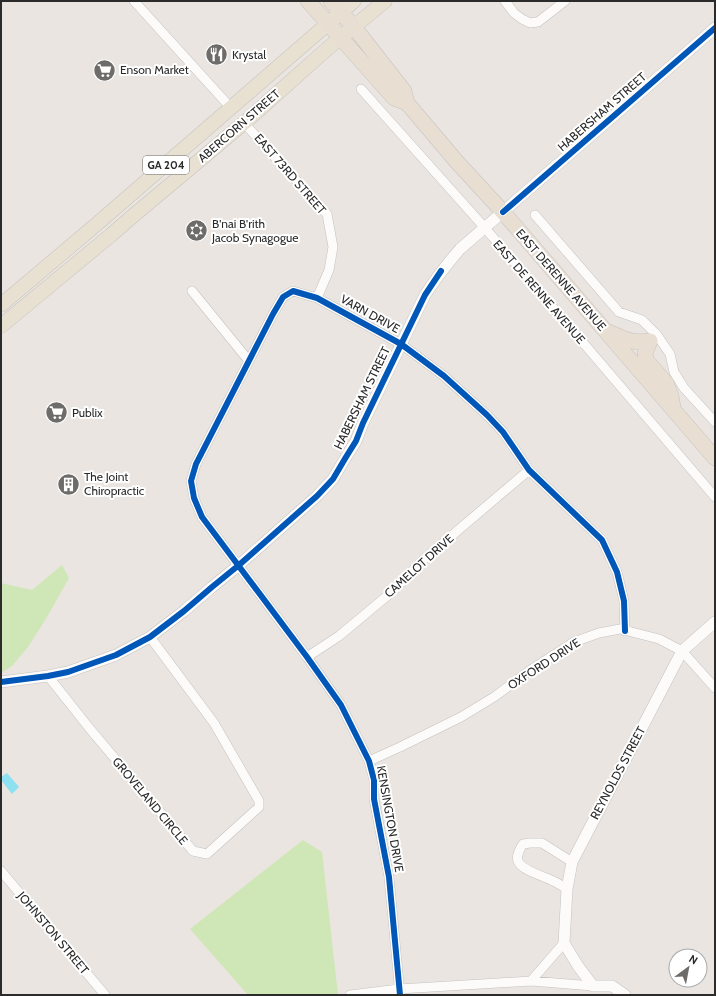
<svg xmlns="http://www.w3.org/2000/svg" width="716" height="996" viewBox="0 0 716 996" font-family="Cabin,sans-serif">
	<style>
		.green { fill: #cfe7b6 }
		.water { fill: #8ee1f1 }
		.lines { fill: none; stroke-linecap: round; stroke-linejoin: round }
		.minor-casing { stroke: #c3c2c2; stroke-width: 10 }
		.tertiary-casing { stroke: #c3c2c2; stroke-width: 12 }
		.primary-casing { stroke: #c5c3c1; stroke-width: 15 }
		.trunk-casing { stroke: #c5c3c1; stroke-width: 16 }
		.minor { stroke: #fcfbfa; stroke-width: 9 }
		.tertiary { stroke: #fcfbfa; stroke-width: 11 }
		.primary { stroke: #e8e1d2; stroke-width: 14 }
		.trunk { stroke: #e8ded2; stroke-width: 15 }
		.cycleway-casing { stroke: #fff; stroke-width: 8 }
		.cycleway { stroke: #0057b8; stroke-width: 6 }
		.labels { text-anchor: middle; stroke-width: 4; stroke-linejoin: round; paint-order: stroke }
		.shield { fill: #fff; stroke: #6b6b6b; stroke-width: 1 }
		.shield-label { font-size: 11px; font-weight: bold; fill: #2b2b2b }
		.poi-label { font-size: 12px; fill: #2b2b2b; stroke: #fff; text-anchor: start }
		.street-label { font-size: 12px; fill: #2b2b2b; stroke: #fff }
	</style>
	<rect width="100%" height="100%" fill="#eae5e0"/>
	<!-- green -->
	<path class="green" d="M62,565L69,578L47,617L28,647L12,666L1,673V583L32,590Z
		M303,840L322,852L338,995H248L190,929Z"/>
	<!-- water -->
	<path class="water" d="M7,773L19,787L12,794L1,780V777Z"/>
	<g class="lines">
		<defs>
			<path id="minor" d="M134,1L231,108
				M505,1L514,13L522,19L530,23L538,22L565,1
				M361,89L485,228L715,497
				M244,123L327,214L333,247L329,270L317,298
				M535,215L619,312L642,320L657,335L670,354L674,372L684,388L715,422
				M192,291L249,361
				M307,657L339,636L393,591L423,560L529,470
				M48,676L90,729L193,851L207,854L259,807V801L214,723L150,637
				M369,761L400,747L461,717L494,697L529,671L574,642L599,633L620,629L659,639L682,651L715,688
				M1,871L105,995
				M567,889C562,886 558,883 553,881C544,876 522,871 518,861C516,855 520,849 523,844L530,843H542L572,862
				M531,981L564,943
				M350,995L399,989L531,981L593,986
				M400,995L389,877L374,799V780L369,761L341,705L307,657L202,517L194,498L191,481L196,464L273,314L283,297L293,291L317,298L401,344L444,376L487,415L503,432L529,470L602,540L617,572L624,601L625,631"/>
			<path id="tertiary" d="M1,682L48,676L68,672L116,655L150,637L184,611L212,587L239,565L317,496L333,479L346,457L356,441L363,423L425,295C436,278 447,264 460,249L715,28
				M625,995L612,986H593L578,966L564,943L567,889L572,862L682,651L715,622"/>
			<path id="primary" d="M1,305L98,223L354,1
				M1,326L111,235L134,215L244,123L327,49L385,1"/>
			<path id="trunk" d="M308,1L394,98L407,103
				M331,1L354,27L404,91L407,103L457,162L503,212L715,458
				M609,332C625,339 632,344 650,341
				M650,341L645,353L646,360L666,383L671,396L673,407"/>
		</defs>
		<!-- minor casing -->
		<use href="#minor" class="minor-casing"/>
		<!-- tertiary casing -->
		<use href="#tertiary" class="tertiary-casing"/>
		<!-- primary casing -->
		<use href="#primary" class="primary-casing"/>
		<!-- trunk casing -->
		<use href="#trunk" class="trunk-casing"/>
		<!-- minor -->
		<use href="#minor" class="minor"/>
		<!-- tertiary -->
		<use href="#tertiary" class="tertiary"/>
		<!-- primary -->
		<use href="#primary" class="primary"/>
		<!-- trunk -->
		<use href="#trunk" class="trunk"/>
		<defs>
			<path id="cycleway" d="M503,212L715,28
				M1,682L48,676L68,672L116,655L150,637L184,611L212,587L239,565L317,496L333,479L346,457L356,441L363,423L425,295L441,271
				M400,995L389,877L374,799V780L369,761L341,705L307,657L202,517L194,498L191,481L196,464L273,314L283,297L293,291L317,298L401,344L444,376L487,415L503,432L529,470L602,540L617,572L624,601L625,631"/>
		</defs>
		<!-- cycleway casing -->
		<use href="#cycleway" class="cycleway-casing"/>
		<!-- cycleway -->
		<use href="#cycleway" class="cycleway"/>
	</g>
	<!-- icons -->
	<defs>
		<symbol id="restaurant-disc" viewBox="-11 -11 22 22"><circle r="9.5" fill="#6e6c6a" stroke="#fff"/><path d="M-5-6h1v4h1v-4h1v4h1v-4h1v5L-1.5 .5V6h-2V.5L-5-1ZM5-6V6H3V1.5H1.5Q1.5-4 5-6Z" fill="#fff"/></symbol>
		<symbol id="supermarket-disc" viewBox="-11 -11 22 22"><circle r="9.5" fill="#6e6c6a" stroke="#fff"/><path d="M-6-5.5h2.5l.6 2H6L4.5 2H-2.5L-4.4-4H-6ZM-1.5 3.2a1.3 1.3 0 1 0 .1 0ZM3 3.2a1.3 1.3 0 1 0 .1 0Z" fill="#fff"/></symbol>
		<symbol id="synagogue-disc" viewBox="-11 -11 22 22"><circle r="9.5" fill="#6e6c6a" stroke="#fff"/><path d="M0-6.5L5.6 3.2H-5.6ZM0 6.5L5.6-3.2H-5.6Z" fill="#fff"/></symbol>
		<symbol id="building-disc" viewBox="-11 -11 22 22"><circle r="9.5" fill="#6e6c6a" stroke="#fff"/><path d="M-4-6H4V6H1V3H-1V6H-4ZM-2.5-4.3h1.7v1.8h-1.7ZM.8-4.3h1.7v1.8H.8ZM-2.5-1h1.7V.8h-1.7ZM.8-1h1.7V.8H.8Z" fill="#fff"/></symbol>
	</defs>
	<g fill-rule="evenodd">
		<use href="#restaurant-disc" x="204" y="42" width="25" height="25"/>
		<use href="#supermarket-disc" x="92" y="58" width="25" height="25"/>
		<use href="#synagogue-disc" x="184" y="218" width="25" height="25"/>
		<use href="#supermarket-disc" x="44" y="400" width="25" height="25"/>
		<use href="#building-disc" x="56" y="472" width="25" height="25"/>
	</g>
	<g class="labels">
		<!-- shield labels -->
		<rect class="shield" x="143" y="156" width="46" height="18" rx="3"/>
		<g class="shield-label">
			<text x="166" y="169">GA 204</text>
		</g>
		<!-- poi labels -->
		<g class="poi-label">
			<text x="232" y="59">Krystal</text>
			<text x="120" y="74">Enson Market</text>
			<text x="212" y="228">B'nai B'rith<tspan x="212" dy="14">Jacob Synagogue</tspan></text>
			<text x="72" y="417">Publix</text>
			<text x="84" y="481">The Joint<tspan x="84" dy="14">Chiropractic</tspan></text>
		</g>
		<!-- street labels -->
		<g class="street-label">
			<text transform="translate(602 112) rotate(-41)" y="4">HABERSHAM STREET</text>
			<text transform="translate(239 126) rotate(-41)" y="4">ABERCORN STREET</text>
			<text transform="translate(290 174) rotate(49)" y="4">EAST 73RD STREET</text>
			<text transform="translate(561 280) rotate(49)" y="4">EAST DERENNE AVENUE</text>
			<text transform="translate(539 292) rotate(49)" y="4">EAST DE RENNE AVENUE</text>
			<text transform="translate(370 314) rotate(29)" y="4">VARN DRIVE</text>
			<text transform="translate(362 398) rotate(-64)" y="4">HABERSHAM STREET</text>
			<text transform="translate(419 566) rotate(-42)" y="4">CAMELOT DRIVE</text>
			<text transform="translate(544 664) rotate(-33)" y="4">OXFORD DRIVE</text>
			<text transform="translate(618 773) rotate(-62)" y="4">REYNOLDS STREET</text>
			<text transform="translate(150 801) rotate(50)" y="4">GROVELAND CIRCLE</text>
			<text transform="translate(390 819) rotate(80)" y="4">KENSINGTON DRIVE</text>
			<text transform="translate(53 933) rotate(50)" y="4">JOHNSTON STREET</text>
		</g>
	</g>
	<!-- border -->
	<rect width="716" height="996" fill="none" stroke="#2b2b2b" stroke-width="4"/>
	<!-- north arrow -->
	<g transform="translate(688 968) rotate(32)"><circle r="19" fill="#ffffff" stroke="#aaaaaa"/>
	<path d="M0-3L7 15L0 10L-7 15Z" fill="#6e6c6a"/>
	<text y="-6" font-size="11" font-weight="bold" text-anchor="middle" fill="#2b2b2b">N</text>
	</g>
</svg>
